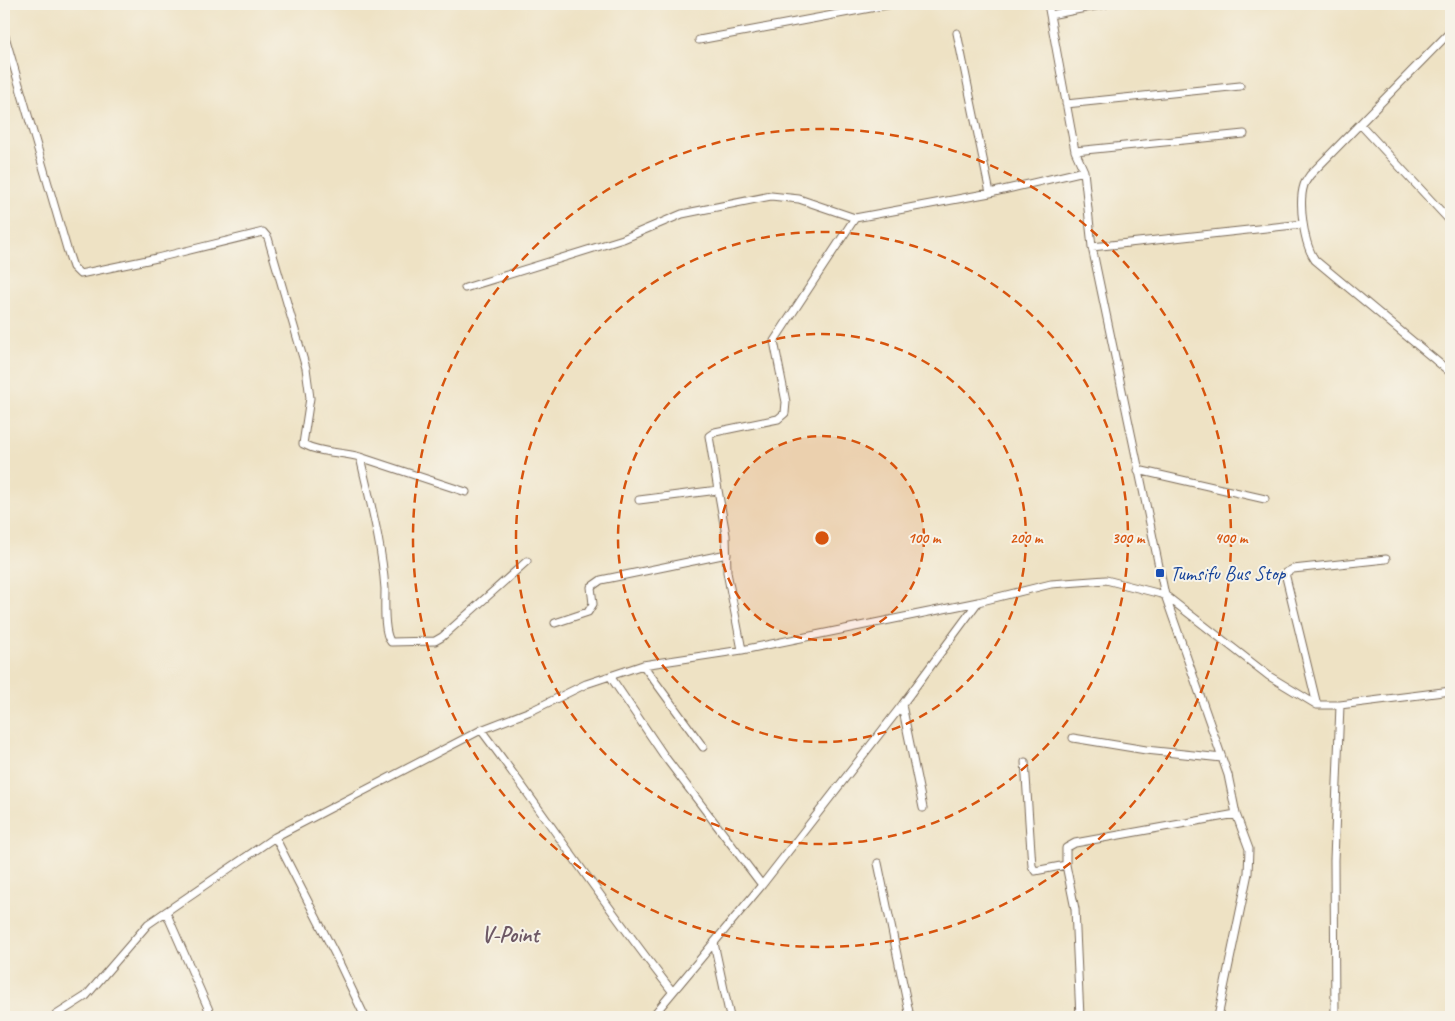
<svg xmlns="http://www.w3.org/2000/svg" width="1455" height="1021" viewBox="0 0 1455 1021" font-family="Caveat,sans-serif">
	<style>
		.lines { fill: none; stroke-linecap: round; stroke-linejoin: round }
		.minor-casing { stroke: #7a6a58; stroke-width: 9 }
		.minor { stroke: #fff; stroke-width: 7 }
		.ring { fill: none; stroke: #d7540e; stroke-width: 2.5; stroke-dasharray: 9 6 }
		.transit-dot { fill: #1a4fb4; stroke: #f7f3e8; stroke-width: 2 }
		.labels { text-anchor: middle; stroke-width: 4; stroke-linejoin: round; paint-order: stroke }
		.transit-label { font-size: 20px; fill: #164399; stroke: #f7f3e8; text-anchor: start }
		.quarter-label { font-size: 22px; font-weight: bold; fill: #6e5965; stroke: #f7f3e8 }
		.centre { fill: #d7540e; stroke: #f7f3e8; stroke-width: 2.5 }
		.ring-label { font-size: 15px; text-anchor: middle; font-weight: bold; fill: #d7540e; stroke: #f7f3e8; stroke-width: 4; stroke-linejoin: round; paint-order: stroke }
	</style>
	<rect width="100%" height="100%" fill="#f7f3e8"/>
	<filter id="ink" filterUnits="userSpaceOnUse"><feTurbulence type="fractalNoise" baseFrequency=".02" numOctaves="2"/><feDisplacementMap in="SourceGraphic" scale="10" xChannelSelector="R" yChannelSelector="G"/><feConvolveMatrix kernelMatrix="1 2 1 2 8 2 1 2 1" color-interpolation-filters="sRGB"/></filter>
	<filter id="wash" filterUnits="userSpaceOnUse"><feTurbulence type="fractalNoise" baseFrequency=".0096" numOctaves="4" result="noise"/><feDisplacementMap in="SourceGraphic" scale="20" xChannelSelector="R" yChannelSelector="G"/><feGaussianBlur stdDeviation="1.12" result="paint"/><feColorMatrix in="noise" values="0 0 0 0 0 0 0 0 0 0 0 0 0 0 0 0 0 1.4 0 .05"/><feComposite in="paint" operator="in"/></filter>
	<g filter="url(#wash)">
		<rect width="100%" height="100%" fill="#eee2c4"/>
	</g>
	<g filter="url(#ink)">
		<g class="lines">
			<defs>
				<path id="minor" d="M1048,4L1075,151L1084,171L1092,247L1165,595L1228,775L1236,814L1249,849L1248,873L1218,1017
					M1050,15L1106,4
					M1451,31L1310,175C1308,178 1305,182 1304,185C1298,203 1304,245 1315,260L1451,373
					M4,33L67,249L73,267L80,274L157,258L263,232L268,238L306,368L310,398L303,444C320,453 341,452 360,457L466,492
					M957,33L990,193
					M699,40L892,4
					M1066,104L1240,86
					M1360,124L1451,222
					M1075,151L1244,134
					M1092,247L1303,224
					M465,288L623,239L682,214L771,196L799,199L855,218L990,193L1084,171
					M360,457C370,501 382,545 385,589C385,602 383,633 391,642L435,641L442,637L527,561
					M1138,470L1265,499
					M718,490L709,436L715,432L778,419L785,413L786,402L774,341L855,218
					M639,500L718,490L726,535L727,572L742,650
					M555,623L588,612L593,604L591,587L601,580L727,554
					M643,665L703,747
					M610,676L665,757L762,885
					M902,705L923,808
					M1317,705L1285,573L1293,569L1386,559
					M481,730C546,816 605,906 672,991
					M1073,738L1146,750L1222,758
					M1025,762L1032,866L1035,871L1066,865V848L1075,843L1236,814
					M275,837L336,956L365,1017
					M878,863L910,1017
					M1066,865L1075,909L1080,1017
					M166,912L212,1017
					M714,943L730,1017
					M53,1017L86,996L148,924L275,837L481,730L533,710L586,684L643,665L742,650L978,602L1051,584L1106,580L1165,595L1269,676L1317,705H1340L1451,691
					M652,1017L762,885L902,705L978,602
					M1335,1017L1334,860L1340,705"/>
			</defs>
			<!-- minor casing -->
			<use href="#minor" class="minor-casing"/>
			<!-- minor -->
			<use href="#minor" class="minor"/>
		</g>
	</g>
	<!-- distance rings -->
	<circle cx="822" cy="538" r="102" fill="#d7540e" fill-opacity=".12"/>
	<g class="ring">
		<circle cx="822" cy="538" r="102"/>
		<circle cx="822" cy="538" r="204"/>
		<circle cx="822" cy="538" r="306"/>
		<circle cx="822" cy="538" r="409"/>
	</g>
	<!-- markers -->
	<rect class="transit-dot" x="1155" y="568" width="10" height="10" rx="2.5"/>
	<g class="labels">
		<!-- transit labels -->
		<g class="transit-label">
			<text x="1170" y="580">Tumsifu Bus Stop</text>
		</g>
		<!-- quarter labels -->
		<g class="quarter-label">
			<text x="510" y="942">V-Point</text>
		</g>
	</g>
	<circle cx="822" cy="538" r="8" class="centre"/>
	<g class="ring-label">
		<text x="924" y="543">100 m</text>
		<text x="1026" y="543">200 m</text>
		<text x="1128" y="543">300 m</text>
		<text x="1231" y="543">400 m</text>
	</g>
	<!-- margin -->
	<rect width="1455" height="1021" fill="none" stroke="#f7f3e8" stroke-width="20"/>
</svg>
